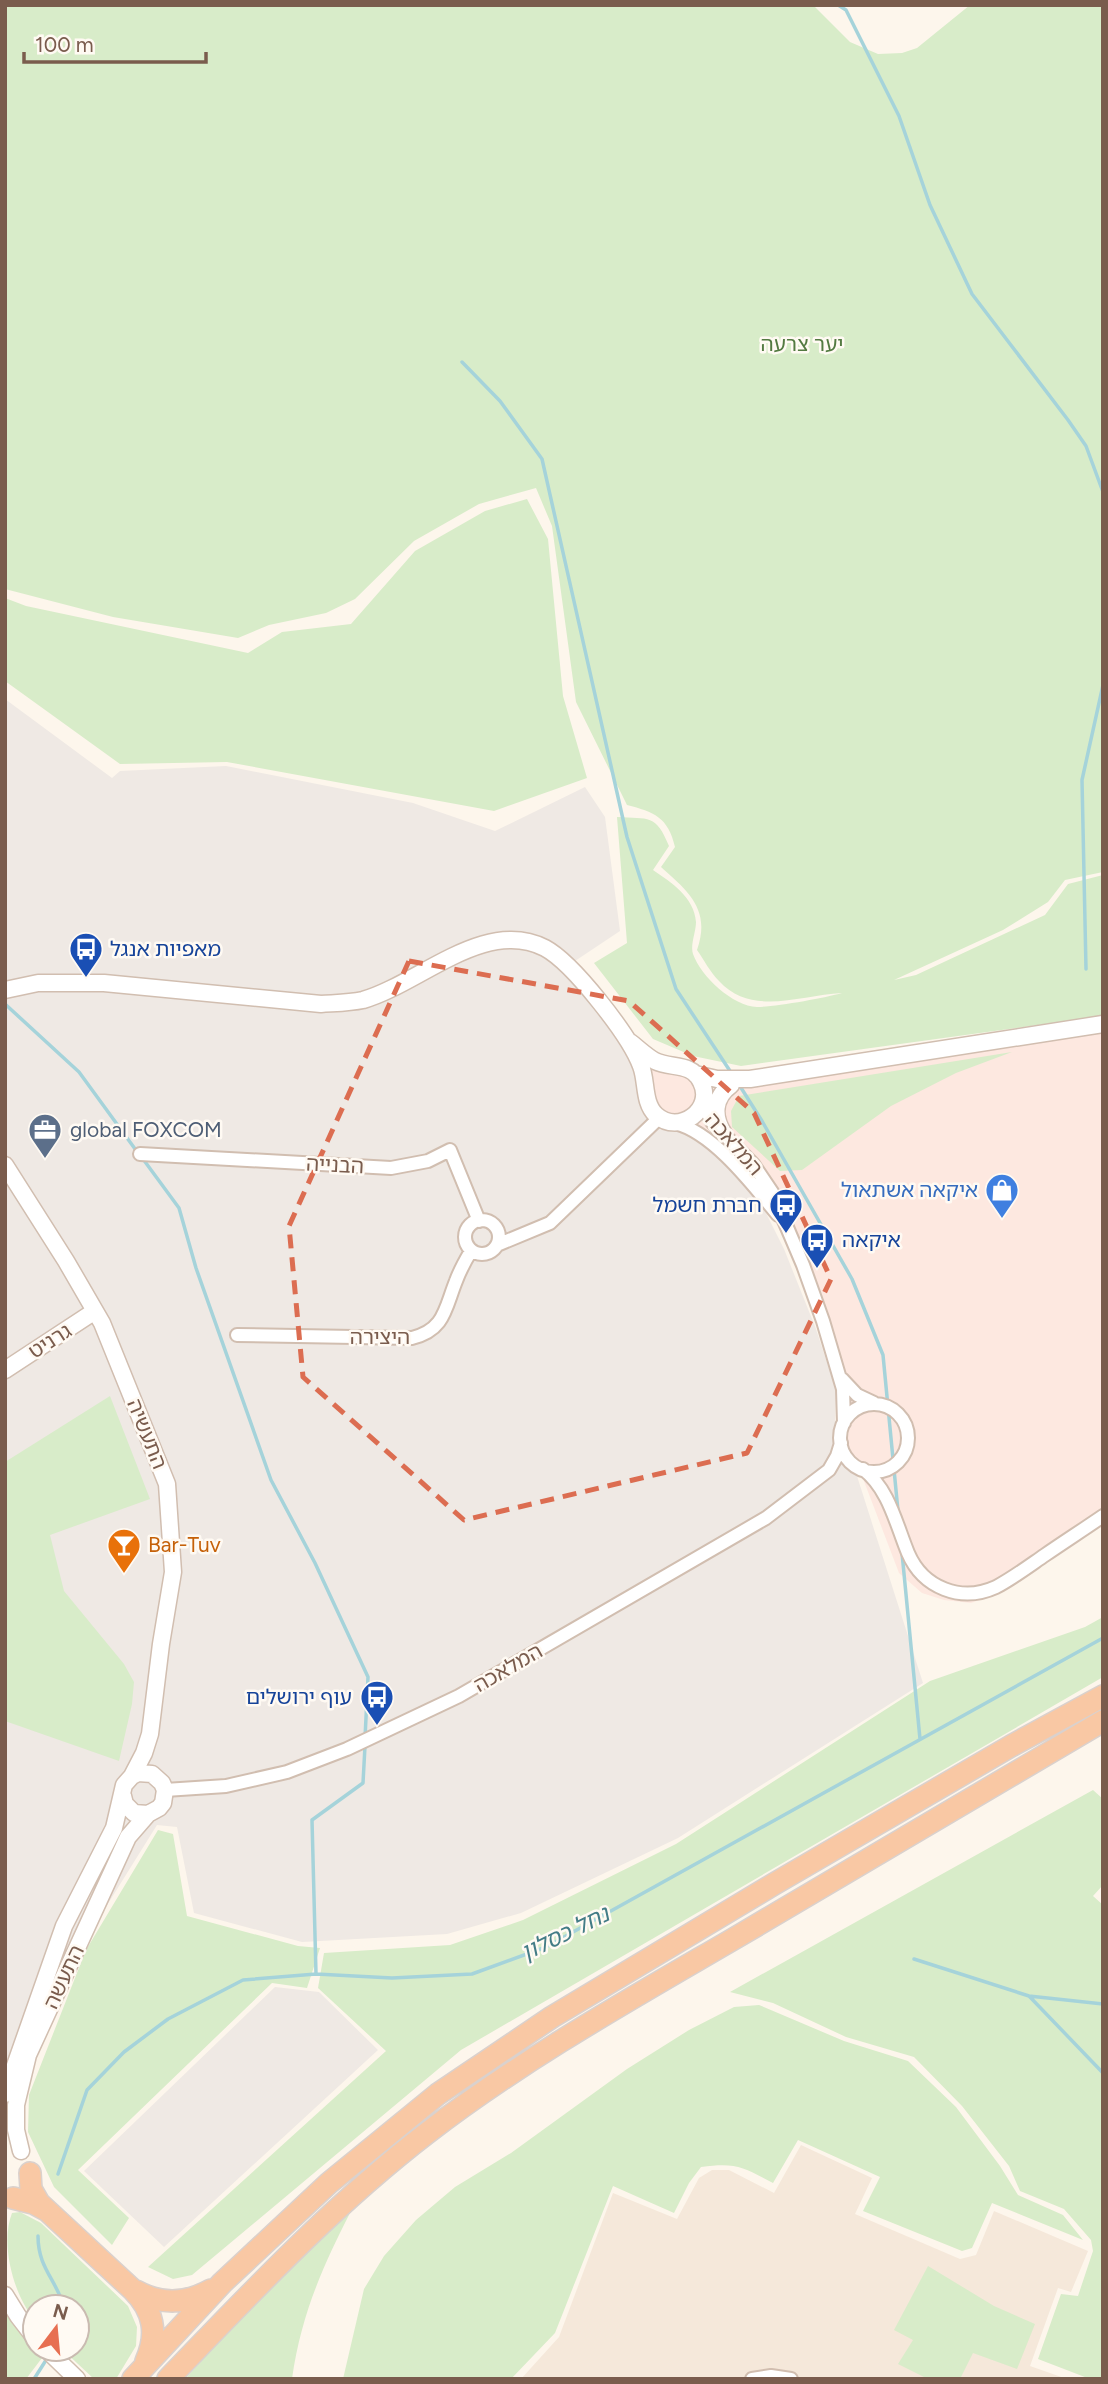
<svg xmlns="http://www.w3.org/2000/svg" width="1108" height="2384" viewBox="0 0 1108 2384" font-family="Figtree,'Noto Sans Hebrew',sans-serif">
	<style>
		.residential { fill: #f5e8da }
		.commercial { fill: #fde8e0 }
		.industrial { fill: #efe9e4 }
		.green { fill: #d8ecc9 }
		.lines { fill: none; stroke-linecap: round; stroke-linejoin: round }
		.stream { stroke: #a5d3da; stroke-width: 3.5 }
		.minor-casing { stroke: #d1beb0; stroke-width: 16 }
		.tertiary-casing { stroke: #d1beb0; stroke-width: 19 }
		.trunk-casing { stroke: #dad1cd; stroke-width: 24 }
		.minor { stroke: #fff; stroke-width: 12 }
		.tertiary { stroke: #fff; stroke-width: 16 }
		.trunk { stroke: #f9c8a4; stroke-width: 21 }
		.marked { fill: none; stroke: #dc6d51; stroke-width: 5; stroke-dasharray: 14 9; stroke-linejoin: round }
		.labels { text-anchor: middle; stroke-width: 5; stroke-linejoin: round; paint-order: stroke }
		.park-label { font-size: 21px; fill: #537a41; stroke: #fffaf3 }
		.transit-label { font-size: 21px; fill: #164399; stroke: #fffaf3; text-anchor: start }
		.service-label { font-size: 21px; fill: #4e5e75; stroke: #fffaf3; text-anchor: start }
		.street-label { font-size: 21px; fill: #7a5c4d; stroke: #fffaf3 }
		.shop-label { font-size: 21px; fill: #366cbe; stroke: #fffaf3; text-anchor: end }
		.food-label { font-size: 21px; fill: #c56008; stroke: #fffaf3; text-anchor: start }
		.water-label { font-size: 23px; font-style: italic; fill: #437c86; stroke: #fffaf3 }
	</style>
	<rect width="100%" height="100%" fill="#fdf6ec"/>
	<!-- residential -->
	<path class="residential" d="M801,2145L872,2178L855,2214L960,2259L976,2255L994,2211L1088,2251L1071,2292L1058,2288L1030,2366L1067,2379H521L559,2337L613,2193L677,2219L699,2178L712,2170H729L774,2193Z"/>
	<!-- commercial -->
	<path class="commercial" d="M1103,1018V1525L996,1594L971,1603L944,1600L922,1593L899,1573L862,1476L836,1447L840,1391L818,1318L792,1253L768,1209L727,1162L685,1128L656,1116L645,1082L653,1069L679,1061L707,1069L745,1073Z"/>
	<!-- industrial -->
	<path class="industrial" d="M5,699L112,778L120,771L226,766L413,803L495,831L585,787L605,817L620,931L566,967L636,1068L650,1115L684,1132L726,1163L759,1199L784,1249L816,1329L836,1390L834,1452L857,1476L923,1683L678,1838L521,1913L447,1934L302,1942L194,1913L177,1827L157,1825L5,2069Z
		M275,1987L319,1992L378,2050L164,2247L84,2171Z"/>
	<!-- green -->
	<path class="green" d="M5,5H813L850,42L878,54L902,53L917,48L970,5H1103V872L1065,880L1048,902L1003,930L894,980L916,975L1045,915L1068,884L1103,875V1016L741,1066L693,1056L653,1039L594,963L627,943L617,817C649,819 656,814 669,846L653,870C672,883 694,897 696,922C696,932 690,945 693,954C701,977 733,1006 757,1007C774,1007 825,998 842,993C800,995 752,1017 719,981C710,972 704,960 697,950C711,910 689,892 661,867L675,847C668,817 654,812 627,805L576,702L552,526L536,488L479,504L414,541L355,599L326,613L269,625L238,638L113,617L5,589Z
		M527,499L548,539L563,696L587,778L494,811L227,762L120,764L5,681V598L26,606L248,653L282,632L351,624L415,551L485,511Z
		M1012,1052L956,1073L891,1106L802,1170L780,1171L732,1127L731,1111L739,1096Z
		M110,1396L150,1499L50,1535L64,1591L124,1664L134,1682L132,1704L119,1761L5,1721V1462Z
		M1103,1617V1677L461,2050L192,2275L173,2279L148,2267L386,2051L318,1988L324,1953L450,1945L523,1920L676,1844L930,1681L1085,1627Z
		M1093,1790L1103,1799V1885L1093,1896L1103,1905V2379H1090L1038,2359L1061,2294L1078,2296L1093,2251L1091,2240L1064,2209L1020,2191L1009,2166L962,2106L914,2057L846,2037L773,2003L730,1992Z
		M158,1830L173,1834L187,1916L298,1946L320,1948L307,1988L272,1983L78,2170L129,2218L112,2245L54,2187L28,2132L29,2095L86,1950Z
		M759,2005L844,2041L908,2061L956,2107L1000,2166L1018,2195L1063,2215L1083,2240L992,2203L972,2248L962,2251L863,2211L880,2177L798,2140L773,2183C743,2167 736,2162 701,2167L689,2183L674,2213L613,2186L555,2333L511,2379H343L364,2289L384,2256L416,2220L455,2187L511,2153L627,2069L689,2030L734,2007Z
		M351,2211C322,2268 301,2315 292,2379H185L277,2278Z
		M20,2212L41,2223L128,2306L137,2327L136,2346L116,2379H94L62,2349H77V2307H35V2320C13,2295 0,2243 12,2213Z
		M928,2266L994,2306L1035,2324L1017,2369L973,2353L960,2379H928L898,2364L913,2340L894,2330Z
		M5,2313L42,2358L26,2379H5Z"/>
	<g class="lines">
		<!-- stream -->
		<path class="stream" d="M838,5L846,10L899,116L930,205L972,294L1068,420L1086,446L1103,492
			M462,362L500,401L542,459L627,837L676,989L732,1074
			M1086,969L1082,780L1103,685
			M5,1004L79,1072L138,1153
			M738,1083L762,1121L852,1279L883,1355L898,1511
			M143,1159L179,1208L196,1268L271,1480L315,1563L368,1677L365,1738
			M902,1553L920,1739
			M914,1959L1029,1996L1103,2004
			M316,1974L312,1820L363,1783L365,1746
			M1029,1996L1103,2073
			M58,2174L87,2090L124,2052L168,2019L243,1980L316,1974L392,1978L472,1974L546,1947L1103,1638
			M38,2236C38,2268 56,2279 64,2307
			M34,2379L48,2357"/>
		<defs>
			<path id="minor" d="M703,1104L712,1122L753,1164L772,1192L803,1265L823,1321L843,1389L844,1423
				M675,1123C714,1133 753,1185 778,1215
				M140,1154L391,1168L428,1161L450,1150L479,1221
				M465 1237a17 17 0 1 1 34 0a17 17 0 1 1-34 0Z
				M497,1245L550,1223L659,1118
				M237,1335L412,1338C445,1330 445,1308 456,1281C460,1270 465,1261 471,1251
				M842,1379L857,1395L874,1403
				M840 1438a34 34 0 1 1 68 0a34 34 0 1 1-68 0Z
				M863,1469C889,1489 896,1524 908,1553C923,1588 961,1603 996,1587C1013,1578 1029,1566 1045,1555C1064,1542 1084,1529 1103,1516
				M165,1790L226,1786L287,1772L347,1749L459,1696L766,1518L829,1470L837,1456L841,1443
				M752,2379L771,2376L791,2379"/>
			<path id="tertiary" d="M5,990L38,983H104L321,1004C335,1003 349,1003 363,1000C419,984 485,917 545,948C573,963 630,1036 641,1066C647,1081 643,1103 656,1115C679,1136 715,1109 701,1082C692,1062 671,1069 655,1061C646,1056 638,1048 630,1042
				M695,1074L717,1079H750L1103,1024
				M724,1134C713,1117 713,1098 731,1085
				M5,1165L66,1261L102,1323L167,1484L173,1572L161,1644L150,1734L144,1753L132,1776
				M5,1370L95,1311
				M5,2094L64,1926L114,1828L124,1785L132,1776L138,1773L152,1774L162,1783L165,1790L163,1803L159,1808L148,1814L134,1813L125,1804L123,1796
				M21,2151L16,2130V2105L28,2055L128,1837L148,1814
				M5,2295L18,2316L35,2338
				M46,2349L77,2379"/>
			<path id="trunk" d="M30,2173L31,2189L39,2203L133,2290C154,2311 158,2334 146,2361
				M13,2198L33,2203L46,2210
				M136,2291C161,2305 186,2304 211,2290
				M133,2379L222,2283L329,2183L438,2094L552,2017L774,1884L1011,1746L1103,1696
				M168,2379C251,2293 332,2206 427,2133C522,2060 627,2001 730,1941C854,1868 978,1795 1103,1721"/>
		</defs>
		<!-- minor casing -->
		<use href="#minor" class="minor-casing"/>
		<!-- tertiary casing -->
		<use href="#tertiary" class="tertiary-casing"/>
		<!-- trunk casing -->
		<use href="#trunk" class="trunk-casing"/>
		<!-- minor -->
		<use href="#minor" class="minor"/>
		<!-- tertiary -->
		<use href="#tertiary" class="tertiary"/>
		<!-- trunk -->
		<use href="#trunk" class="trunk"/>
	</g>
	<!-- marked area -->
	<path class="marked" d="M409,961L629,1001L754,1113L831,1279L747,1453L464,1520L303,1377L289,1226Z"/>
	<!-- icons -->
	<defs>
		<symbol id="bus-pin" viewBox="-11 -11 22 30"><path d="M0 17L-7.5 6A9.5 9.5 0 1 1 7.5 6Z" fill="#1a4fb4" stroke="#fffaf3"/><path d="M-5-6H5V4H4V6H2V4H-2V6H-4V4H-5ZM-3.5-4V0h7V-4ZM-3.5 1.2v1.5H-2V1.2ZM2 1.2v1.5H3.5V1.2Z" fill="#fff"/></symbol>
		<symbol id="office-pin" viewBox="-11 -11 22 30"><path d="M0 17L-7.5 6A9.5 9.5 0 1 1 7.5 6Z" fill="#5c6f8a" stroke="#fffaf3"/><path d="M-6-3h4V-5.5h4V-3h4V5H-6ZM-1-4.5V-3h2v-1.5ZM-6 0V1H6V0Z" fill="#fff"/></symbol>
		<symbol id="shop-pin" viewBox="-11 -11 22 30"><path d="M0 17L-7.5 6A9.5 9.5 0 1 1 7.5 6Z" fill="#3f7fe0" stroke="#fffaf3"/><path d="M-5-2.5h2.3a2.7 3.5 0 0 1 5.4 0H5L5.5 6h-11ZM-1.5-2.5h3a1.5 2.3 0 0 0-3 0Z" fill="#fff"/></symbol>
		<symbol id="bar-pin" viewBox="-11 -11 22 30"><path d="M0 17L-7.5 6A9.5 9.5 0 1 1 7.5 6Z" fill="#e8710a" stroke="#fffaf3"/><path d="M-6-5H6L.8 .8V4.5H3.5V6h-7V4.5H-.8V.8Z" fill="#fff"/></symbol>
	</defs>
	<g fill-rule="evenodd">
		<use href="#bus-pin" x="67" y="930" width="38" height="52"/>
		<use href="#office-pin" x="26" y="1111" width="38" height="52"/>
		<use href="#shop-pin" x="983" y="1171" width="38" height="52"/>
		<use href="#bus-pin" x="767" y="1186" width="38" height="52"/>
		<use href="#bus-pin" x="798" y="1221" width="38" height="52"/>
		<use href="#bar-pin" x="105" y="1526" width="38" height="52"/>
		<use href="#bus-pin" x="358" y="1678" width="38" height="52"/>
	</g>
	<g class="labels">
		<!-- park labels -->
		<g class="park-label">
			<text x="802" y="351">יער צרעה</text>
		</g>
		<!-- transit labels -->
		<g class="transit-label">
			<text x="110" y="956">מאפיות אנגל</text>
			<text x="762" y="1212" text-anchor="end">חברת חשמל</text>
			<text x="842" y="1247">איקאה</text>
			<text x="352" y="1704" text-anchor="end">עוף ירושלים</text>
		</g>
		<!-- service labels -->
		<g class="service-label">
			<text x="70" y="1137">global FOXCOM</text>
		</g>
		<!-- street labels -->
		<g class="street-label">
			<text transform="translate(734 1144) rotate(49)" y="7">המלאכה</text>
			<text transform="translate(335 1165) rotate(3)" y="7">הבנייה</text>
			<text x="380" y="1344">היצירה</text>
			<text transform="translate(50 1341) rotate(-33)" y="7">גרניט</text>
			<text transform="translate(147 1434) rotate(68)" y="7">התעשיה</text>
			<text transform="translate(508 1668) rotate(-30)" y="7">המלאכה</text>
			<text transform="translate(64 1977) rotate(-65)" y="7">התעשה</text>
		</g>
		<!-- shop labels -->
		<g class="shop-label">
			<text x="978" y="1197">איקאה אשתאול</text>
		</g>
		<!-- food labels -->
		<g class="food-label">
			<text x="148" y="1552">Bar-Tuv</text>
		</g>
		<!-- water labels -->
		<g class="water-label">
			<text transform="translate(565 1933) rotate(-26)" y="8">נחל כסלון</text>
		</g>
	</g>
	<!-- border -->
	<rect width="1108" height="2384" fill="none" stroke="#7a5c4d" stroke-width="14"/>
	<!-- north arrow -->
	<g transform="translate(56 2328) rotate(16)"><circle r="33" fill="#fffaf3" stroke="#cabbb1" stroke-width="2"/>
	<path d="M0-5L12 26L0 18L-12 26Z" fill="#e76f51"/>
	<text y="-10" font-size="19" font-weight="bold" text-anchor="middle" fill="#7a5c4d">N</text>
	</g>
	<!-- scale -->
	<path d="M24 52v10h182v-10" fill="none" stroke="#7a5c4d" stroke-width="3.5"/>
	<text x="35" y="52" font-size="21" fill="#7a5c4d" stroke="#fffaf3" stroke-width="5" paint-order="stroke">100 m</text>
</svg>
